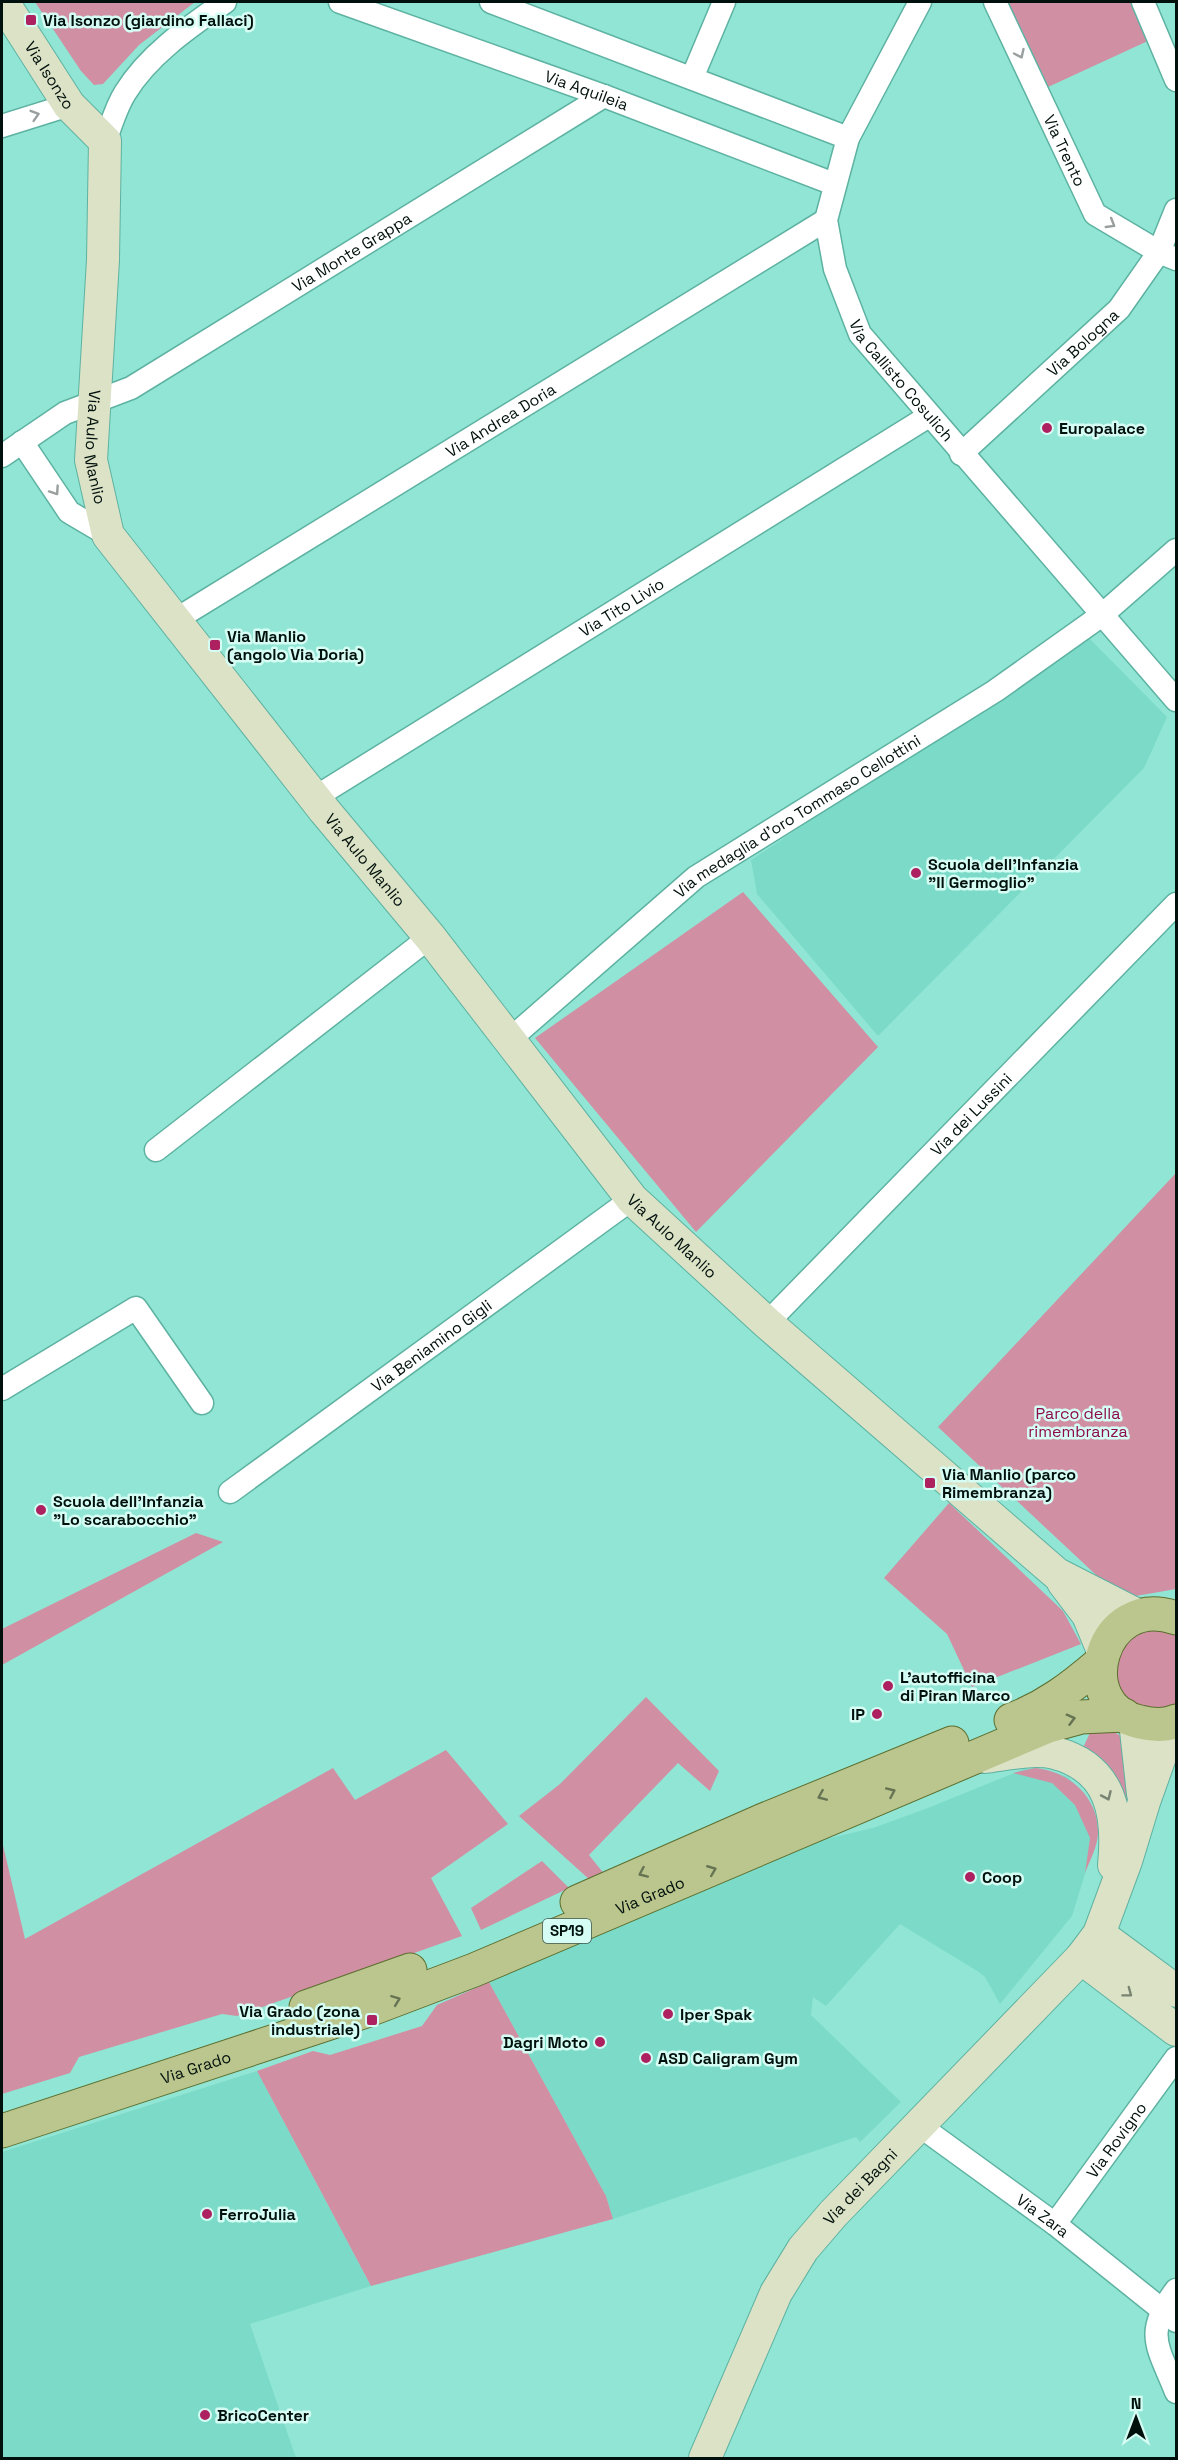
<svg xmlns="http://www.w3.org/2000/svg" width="1178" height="2460" viewBox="0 0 1178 2460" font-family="'Space Grotesk',sans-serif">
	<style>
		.built { fill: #7bdbc8 }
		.green { fill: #d08fa3 }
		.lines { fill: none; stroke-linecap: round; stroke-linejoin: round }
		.street-casing { stroke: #5db2a2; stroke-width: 25 }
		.secondary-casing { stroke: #5db2a2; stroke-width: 34 }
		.primary-casing { stroke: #5b6e2e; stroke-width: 35 }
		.street { stroke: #fff; stroke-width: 22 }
		.secondary { stroke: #dce2c6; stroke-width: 32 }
		.primary { stroke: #bac68d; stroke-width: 33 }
		.oneway { stroke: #999f9e }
		.oneway2 { stroke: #667453 }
		.oneway3 { stroke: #798472 }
		.poi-dot { fill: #ad2160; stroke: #d5fdf4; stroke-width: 2 }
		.labels { text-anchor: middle; stroke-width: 5; stroke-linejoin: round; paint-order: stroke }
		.shield { fill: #d5fdf4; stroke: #405752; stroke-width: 1.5 }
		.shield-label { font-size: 15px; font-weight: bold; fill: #00100c }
		.poi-label { font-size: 16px; font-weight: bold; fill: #00100c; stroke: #d5fdf4; text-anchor: start }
		.street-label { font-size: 16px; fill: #00100c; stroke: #d5fdf4 }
		.park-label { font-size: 16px; fill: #8d0b4a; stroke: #d5fdf4 }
	</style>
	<rect width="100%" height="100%" fill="#91e5d4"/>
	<!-- built -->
	<path class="built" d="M1087,636L1167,717L1144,768L878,1036L757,894L751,860Z
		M1024,1769H1043L1068,1777L1088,1800L1098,1832L1072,1916L1000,2004L985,1977L979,1972L900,1924L826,2006L813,1997L811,2015L901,2102L860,2142L856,2137L613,2219L606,2196L489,1982L818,1841L873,1828L928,1808Z
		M257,2071L371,2286L250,2324L296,2458H2V2152Z"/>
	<!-- green -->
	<path class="green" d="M35,2H195L139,45L103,84L94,85L81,71Z
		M1007,2H1132L1150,40L1048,87Z
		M743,892L878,1047L696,1232L535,1038Z
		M1176,1173V1589L1130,1597L1110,1588L938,1427Z
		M949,1503L1063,1611L1081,1644L972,1687L947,1634L884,1578Z
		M196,1533L223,1542L2,1665V1629Z
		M1137,1627L1176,1630V1705L1149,1711L1123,1699L1111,1660Z
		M646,1697L719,1771L710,1791L678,1763L589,1855L605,1875L590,1880L519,1816L560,1784Z
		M1088,1729H1110L1122,1737L1134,1768L1128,1819L1081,1752L1089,1735Z
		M446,1750L508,1824L431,1878L462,1936L237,2016L222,2014L79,2057L70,2073L2,2094V1841L25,1939L333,1768L355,1800Z
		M1035,1768C1068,1771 1098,1796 1098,1832C1098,1846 1090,1860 1085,1873L1090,1838L1075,1805L1052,1783L1013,1773Z
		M542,1861L569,1888L481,1930L471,1908Z
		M489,1982L606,2196L613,2219L371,2286L257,2071L313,2051L330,2055L422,2026L437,2005Z"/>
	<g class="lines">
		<defs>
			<g id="street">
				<path id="s1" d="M340,2L604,96L834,184"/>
				<path d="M491,2L848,138"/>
				<path id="s2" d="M920,2L848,138L826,220L835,269L860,334L1176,700"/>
				<path id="s3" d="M995,2L1095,214L1159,252L1176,259"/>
				<path d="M1143,2L1176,80"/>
				<path d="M692,78L724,2"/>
				<path d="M2,126L69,105"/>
				<path d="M105,141C111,126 116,107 125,93C148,55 189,27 225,2"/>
				<path d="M22,442L69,512L108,535"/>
				<path id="s4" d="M961,454L1119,309L1159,252L1176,210"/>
				<path id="s5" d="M2,456L65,413L131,388L604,96"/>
				<path id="s6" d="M175,620L826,220"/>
				<path id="s7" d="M314,798L929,416"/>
				<path id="s8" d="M509,1040L696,877L995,691L1102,615L1176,550"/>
				<path d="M156,1150L430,937"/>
				<path id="s9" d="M767,1323L1176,904"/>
				<path d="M2,1389L136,1308L202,1403"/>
				<path id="s10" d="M230,1492L632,1199"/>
				<path id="s11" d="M920,2126L1055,2224L1176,2321"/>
				<path id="s12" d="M1055,2224L1176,2058"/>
				<path d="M1176,2290C1143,2334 1158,2346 1176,2392"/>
			</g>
			<g id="secondary">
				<path id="s13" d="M3,2L69,105L105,141L103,260L91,460L108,535L324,810L430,937L632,1199L767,1323L1057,1574L1139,1616"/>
				<path d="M1063,1582L1088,1615L1103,1651"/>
				<path d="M1135,1721L1143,1794"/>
				<path d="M985,1757C1007,1754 1034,1748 1055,1753C1112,1768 1119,1815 1114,1865"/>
				<path d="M1099,1934L1176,1991"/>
				<path d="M1081,1958L1176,2030"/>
				<path id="s14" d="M705,2458L776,2293L803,2249L833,2214L1081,1958L1099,1934L1126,1861L1144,1802L1172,1723"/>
			</g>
			<g id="primary">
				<path d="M1176,1618C1100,1591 1070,1707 1140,1722C1152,1725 1165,1726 1176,1721"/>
				<path d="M1011,1720C1046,1707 1072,1687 1100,1663"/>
				<path d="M577,1902L761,1821L952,1743"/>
				<path d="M306,2007L410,1970"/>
				<path id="s15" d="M2,2131L366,2011L474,1970L1048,1726L1081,1717L1124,1715"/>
			</g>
		</defs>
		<!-- street casing -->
		<use href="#street" class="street-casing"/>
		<!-- secondary casing -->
		<use href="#secondary" class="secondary-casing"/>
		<!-- primary casing -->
		<use href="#primary" class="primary-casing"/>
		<!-- street -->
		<use href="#street" class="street"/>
		<!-- secondary -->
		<use href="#secondary" class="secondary"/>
		<!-- primary -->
		<use href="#primary" class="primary"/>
	</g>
	<!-- one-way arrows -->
	<defs><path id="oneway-chevron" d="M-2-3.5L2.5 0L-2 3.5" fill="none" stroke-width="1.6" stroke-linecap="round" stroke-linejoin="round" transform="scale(1.5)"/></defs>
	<g class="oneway">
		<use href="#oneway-chevron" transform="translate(1020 54) rotate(65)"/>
		<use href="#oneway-chevron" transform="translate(35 115) rotate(-17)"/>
		<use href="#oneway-chevron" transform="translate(1111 224) rotate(31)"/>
		<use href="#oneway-chevron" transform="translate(55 491) rotate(56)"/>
	</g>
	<g class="oneway2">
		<use href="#oneway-chevron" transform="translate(1071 1719) rotate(-15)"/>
		<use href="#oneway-chevron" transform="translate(891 1792) rotate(-24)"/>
		<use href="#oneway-chevron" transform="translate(822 1796) rotate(157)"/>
		<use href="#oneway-chevron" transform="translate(712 1870) rotate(-22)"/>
		<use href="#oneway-chevron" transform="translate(643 1873) rotate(156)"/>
		<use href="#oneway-chevron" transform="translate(396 2000) rotate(-21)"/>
	</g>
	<g class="oneway3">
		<use href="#oneway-chevron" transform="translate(1107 1796) rotate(66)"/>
		<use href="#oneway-chevron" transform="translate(1128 1993) rotate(37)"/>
	</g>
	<!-- markers -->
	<g class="poi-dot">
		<rect x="25" y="14" width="12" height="12" rx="3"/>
		<circle cx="1047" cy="428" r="6"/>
		<rect x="209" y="639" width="12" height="12" rx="3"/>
		<circle cx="916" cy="873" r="6"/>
		<rect x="924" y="1477" width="12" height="12" rx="3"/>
		<circle cx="41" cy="1510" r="6"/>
		<circle cx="888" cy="1686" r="6"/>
		<circle cx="877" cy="1714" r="6"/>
		<circle cx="970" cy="1877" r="6"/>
		<circle cx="668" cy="2014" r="6"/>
		<rect x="366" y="2014" width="12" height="12" rx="3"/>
		<circle cx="600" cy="2042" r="6"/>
		<circle cx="646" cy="2058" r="6"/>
		<circle cx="207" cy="2214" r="6"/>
		<circle cx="205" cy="2415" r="6"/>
	</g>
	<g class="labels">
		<!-- shield labels -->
		<rect class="shield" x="543" y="1919" width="48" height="24" rx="4.5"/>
		<g class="shield-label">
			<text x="567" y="1936">SP19</text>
		</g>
		<!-- poi labels -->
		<g class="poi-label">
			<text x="43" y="26">Via Isonzo (giardino Fallaci)</text>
			<text x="1059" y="434">Europalace</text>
			<text x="227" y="642">Via Manlio<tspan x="227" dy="18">(angolo Via Doria)</tspan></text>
			<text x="928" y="870">Scuola dell'Infanzia<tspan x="928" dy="18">"Il Germoglio"</tspan></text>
			<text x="942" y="1480">Via Manlio (parco<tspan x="942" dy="18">Rimembranza)</tspan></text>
			<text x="53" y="1507">Scuola dell'Infanzia<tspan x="53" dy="18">"Lo scarabocchio"</tspan></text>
			<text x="900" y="1683">L’autofficina<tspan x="900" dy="18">di Piran Marco</tspan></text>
			<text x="865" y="1720" text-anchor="end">IP</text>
			<text x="982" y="1883">Coop</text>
			<text x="360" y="2017" text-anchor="end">Via Grado (zona<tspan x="360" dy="18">industriale)</tspan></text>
			<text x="680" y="2020">Iper Spak</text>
			<text x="588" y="2048" text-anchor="end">Dagri Moto</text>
			<text x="658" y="2064">ASD Caligram Gym</text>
			<text x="219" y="2220">FerroJulia</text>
			<text x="217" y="2421">BricoCenter</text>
		</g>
		<!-- street labels -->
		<g class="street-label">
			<text dy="6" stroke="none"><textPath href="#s13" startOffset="87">Via Isonzo</textPath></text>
			<text dy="6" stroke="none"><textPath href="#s1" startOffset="262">Via Aquileia</textPath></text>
			<text dy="6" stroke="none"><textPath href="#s3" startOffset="164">Via Trento</textPath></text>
			<text dy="6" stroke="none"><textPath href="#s5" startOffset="406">Via Monte Grappa</textPath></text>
			<text dy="6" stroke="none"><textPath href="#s4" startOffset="165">Via Bologna</textPath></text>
			<text dy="6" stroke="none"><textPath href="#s2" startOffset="420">Via Callisto Cosulich</textPath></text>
			<text dy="6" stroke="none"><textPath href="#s6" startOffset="382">Via Andrea Doria</textPath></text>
			<text dy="6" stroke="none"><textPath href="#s13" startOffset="480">Via Aulo Manlio</textPath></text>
			<text dy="6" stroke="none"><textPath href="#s7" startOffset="362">Via Tito Livio</textPath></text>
			<text dy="6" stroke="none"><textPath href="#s8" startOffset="366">Via medaglia d'oro Tommaso Cellottini</textPath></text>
			<text dy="6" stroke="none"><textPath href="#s13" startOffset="984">Via Aulo Manlio</textPath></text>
			<text dy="6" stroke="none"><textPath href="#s9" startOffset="292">Via dei Lussini</textPath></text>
			<text dy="6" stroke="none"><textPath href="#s13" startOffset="1470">Via Aulo Manlio</textPath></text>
			<text dy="6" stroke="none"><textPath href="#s10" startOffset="249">Via Beniamino Gigli</textPath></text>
			<text dy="6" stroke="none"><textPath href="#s15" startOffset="690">Via Grado</textPath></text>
			<text dy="6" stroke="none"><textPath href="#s15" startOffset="204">Via Grado</textPath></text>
			<text dy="6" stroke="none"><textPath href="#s12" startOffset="104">Via Rovigno</textPath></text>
			<text dy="6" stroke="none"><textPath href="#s14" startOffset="316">Via dei Bagni</textPath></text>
			<text dy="6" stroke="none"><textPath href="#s11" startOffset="152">Via Zara</textPath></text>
		</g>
		<!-- park labels -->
		<g class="park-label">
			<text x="1078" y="1419">Parco della<tspan x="1078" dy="18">rimembranza</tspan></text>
		</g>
	</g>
	<!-- border -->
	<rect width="1178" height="2460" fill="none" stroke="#00100c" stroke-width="6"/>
	<!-- north arrow -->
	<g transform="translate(1136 2418)" stroke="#d5fdf4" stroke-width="4.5" paint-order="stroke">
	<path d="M0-4.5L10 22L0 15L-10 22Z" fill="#00100c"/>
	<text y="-9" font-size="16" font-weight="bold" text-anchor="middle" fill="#00100c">N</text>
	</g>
</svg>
